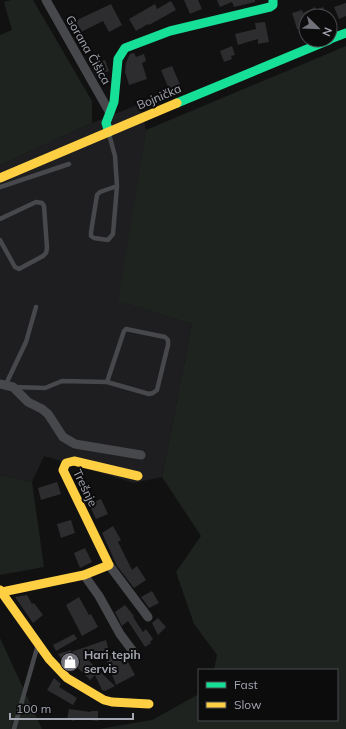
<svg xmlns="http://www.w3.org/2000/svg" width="346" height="729" viewBox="0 0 346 729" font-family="Mulish,sans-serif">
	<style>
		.built { fill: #1e1e20 }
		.green { fill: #1e231f }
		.building { fill: #2d2d2f }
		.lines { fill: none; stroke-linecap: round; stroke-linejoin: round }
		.lane { stroke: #47484b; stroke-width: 4.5 }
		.street { stroke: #47484b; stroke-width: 9 }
		.fast { stroke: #16e098; stroke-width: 9 }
		.slow { stroke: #ffcf43; stroke-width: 9 }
		.labels { text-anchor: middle; stroke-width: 4; stroke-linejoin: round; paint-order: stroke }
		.street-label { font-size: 12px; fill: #a4a6b1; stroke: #0c0c0d }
		.poi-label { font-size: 12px; font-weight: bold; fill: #a4a6b1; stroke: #0c0c0d; text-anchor: start }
	</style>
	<rect width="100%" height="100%" fill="#111112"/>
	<!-- built -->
	<path class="built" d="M140,104L146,130L119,301L192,324L162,477L134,483L44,456L32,482L0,475V165L92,123Z"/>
	<!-- green -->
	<path class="green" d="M11,0H33L92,101V123L0,165V35L12,30L4,2Z
		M346,46V729H99L152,720L199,694V720H337V670H214L217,655L194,624L176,572L201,536L162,477L192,324L118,301L146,130Z
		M0,475L32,482L44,567L0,575Z
		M0,638L42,729H0Z"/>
	<!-- building -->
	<path class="building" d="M184,0H198L202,9L190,14Z
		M217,0H255V2L234,7L232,2L220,7Z
		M171,1L176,10L149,25L148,24L136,31L129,19L155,4L157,9Z
		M346,3V16L339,19L334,7Z
		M111,4L122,25L109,32L103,21L79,33L73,22Z
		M315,7L316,10L323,7L327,14L322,16H306V26L297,29L292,13L302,10L303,13Z
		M265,22L269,42L258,44V39L238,45L235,34L256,29L255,23Z
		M232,46L235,55L231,56L232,59L224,62L220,51Z
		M134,53L136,57L144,54L146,61L142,63L147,79L129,85L125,72L126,62H127V60L130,54Z
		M105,60L109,71L96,76L90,65Z
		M172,66L182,89L171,94L161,70Z
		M57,482L61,494L41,500L38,488Z
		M101,499L108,514L96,519L89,504Z
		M71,520L75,533L61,538L57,524Z
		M113,526L121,540L118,542L132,570L137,566L146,580L134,588L117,566L102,533Z
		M85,548L92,562L80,568L74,553Z
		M152,591L159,603L149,608L141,597Z
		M27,595L32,604L34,603L43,615L33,623L15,597Z
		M79,597L89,615L91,614L98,627L82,636L66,605Z
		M125,605L134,616L133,617L143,632L146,629L153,639L150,642L151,643L145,647L128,621L122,626L115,612Z
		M158,618L166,627L158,635L152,623Z
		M74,634L77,639L56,651L53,645Z
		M106,640L109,652L87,659L115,686L105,691L102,690L95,675L90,680L76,666L70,670L58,654L71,650V652Z
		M119,651L124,665L128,662L135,675L116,685L105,656Z
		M54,678L61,684L59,687L77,698L73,705L47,690Z
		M69,709L91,712V711H98V721L75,718L74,721L67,719Z"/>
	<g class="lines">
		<!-- lane -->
		<path class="lane" d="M109,134L115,156L117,186L113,234L108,240L94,238L91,236V232L97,195L100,192L117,186
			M0,187L69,164
			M0,219L36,202L42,203L44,206L47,248L46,253L43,256L19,269L15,267L0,240
			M6,384L26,342L36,307
			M14,387L45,388L62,381L107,382L149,394L153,393L157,390L168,345V340L165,337L126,329L124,331L107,382
			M14,729L37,648"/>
		<!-- street -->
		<path class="street" d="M46,0L110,113
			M0,384L13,387L28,402L42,409L48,414L63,437L75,444L141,455
			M109,565L148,617
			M84,575L99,596L120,634L135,654"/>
		<!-- fast -->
		<path class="fast" d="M330,39L346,33
			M177,103L329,40
			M109,132L106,123L114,102L118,59L125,48L170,31L270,7L273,5V0"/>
		<!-- slow -->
		<path class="slow" d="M0,178L177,103
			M0,590L49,659L67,678L104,700L112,702L149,704
			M2,592L84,575L109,565L63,470L66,463L74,461L138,476"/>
	</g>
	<!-- icons -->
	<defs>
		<symbol id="shop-disc" viewBox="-11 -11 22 22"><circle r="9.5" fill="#717279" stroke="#0c0c0d"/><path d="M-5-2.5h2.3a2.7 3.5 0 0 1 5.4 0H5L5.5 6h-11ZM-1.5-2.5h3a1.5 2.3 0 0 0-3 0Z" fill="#fff"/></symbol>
	</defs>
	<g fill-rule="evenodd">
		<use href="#shop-disc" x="59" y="651" width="22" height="22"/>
	</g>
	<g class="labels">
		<!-- street labels -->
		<g class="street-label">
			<text transform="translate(88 50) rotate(60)" y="4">Gorana Čišica</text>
			<text transform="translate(159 97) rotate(-23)" y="4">Bojnička</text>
			<text transform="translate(85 488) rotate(64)" y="4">Trešnje</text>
		</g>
		<!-- poi labels -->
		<g class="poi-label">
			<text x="84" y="659">Hari tepih<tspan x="84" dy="14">servis</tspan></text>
		</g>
	</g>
	<!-- legend -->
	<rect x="198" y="669" width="140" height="52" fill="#0c0c0d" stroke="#494a4f"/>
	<rect x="206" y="682" width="20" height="6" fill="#16e098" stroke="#494a4f"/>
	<text x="234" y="689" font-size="12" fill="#a4a6b1">Fast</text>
	<rect x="206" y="702" width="20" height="6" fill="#ffcf43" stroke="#494a4f"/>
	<text x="234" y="709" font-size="12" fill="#a4a6b1">Slow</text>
	<!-- north arrow -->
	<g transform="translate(318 28) rotate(113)"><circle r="19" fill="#0c0c0d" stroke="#494a4f"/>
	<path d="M0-3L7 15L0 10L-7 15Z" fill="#717279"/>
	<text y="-6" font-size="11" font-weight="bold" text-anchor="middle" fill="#a4a6b1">N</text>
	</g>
	<!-- scale -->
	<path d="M10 713v6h123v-6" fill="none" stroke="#a4a6b1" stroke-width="2"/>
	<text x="16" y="713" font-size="12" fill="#a4a6b1" stroke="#0c0c0d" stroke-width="3" paint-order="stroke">100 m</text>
</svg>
